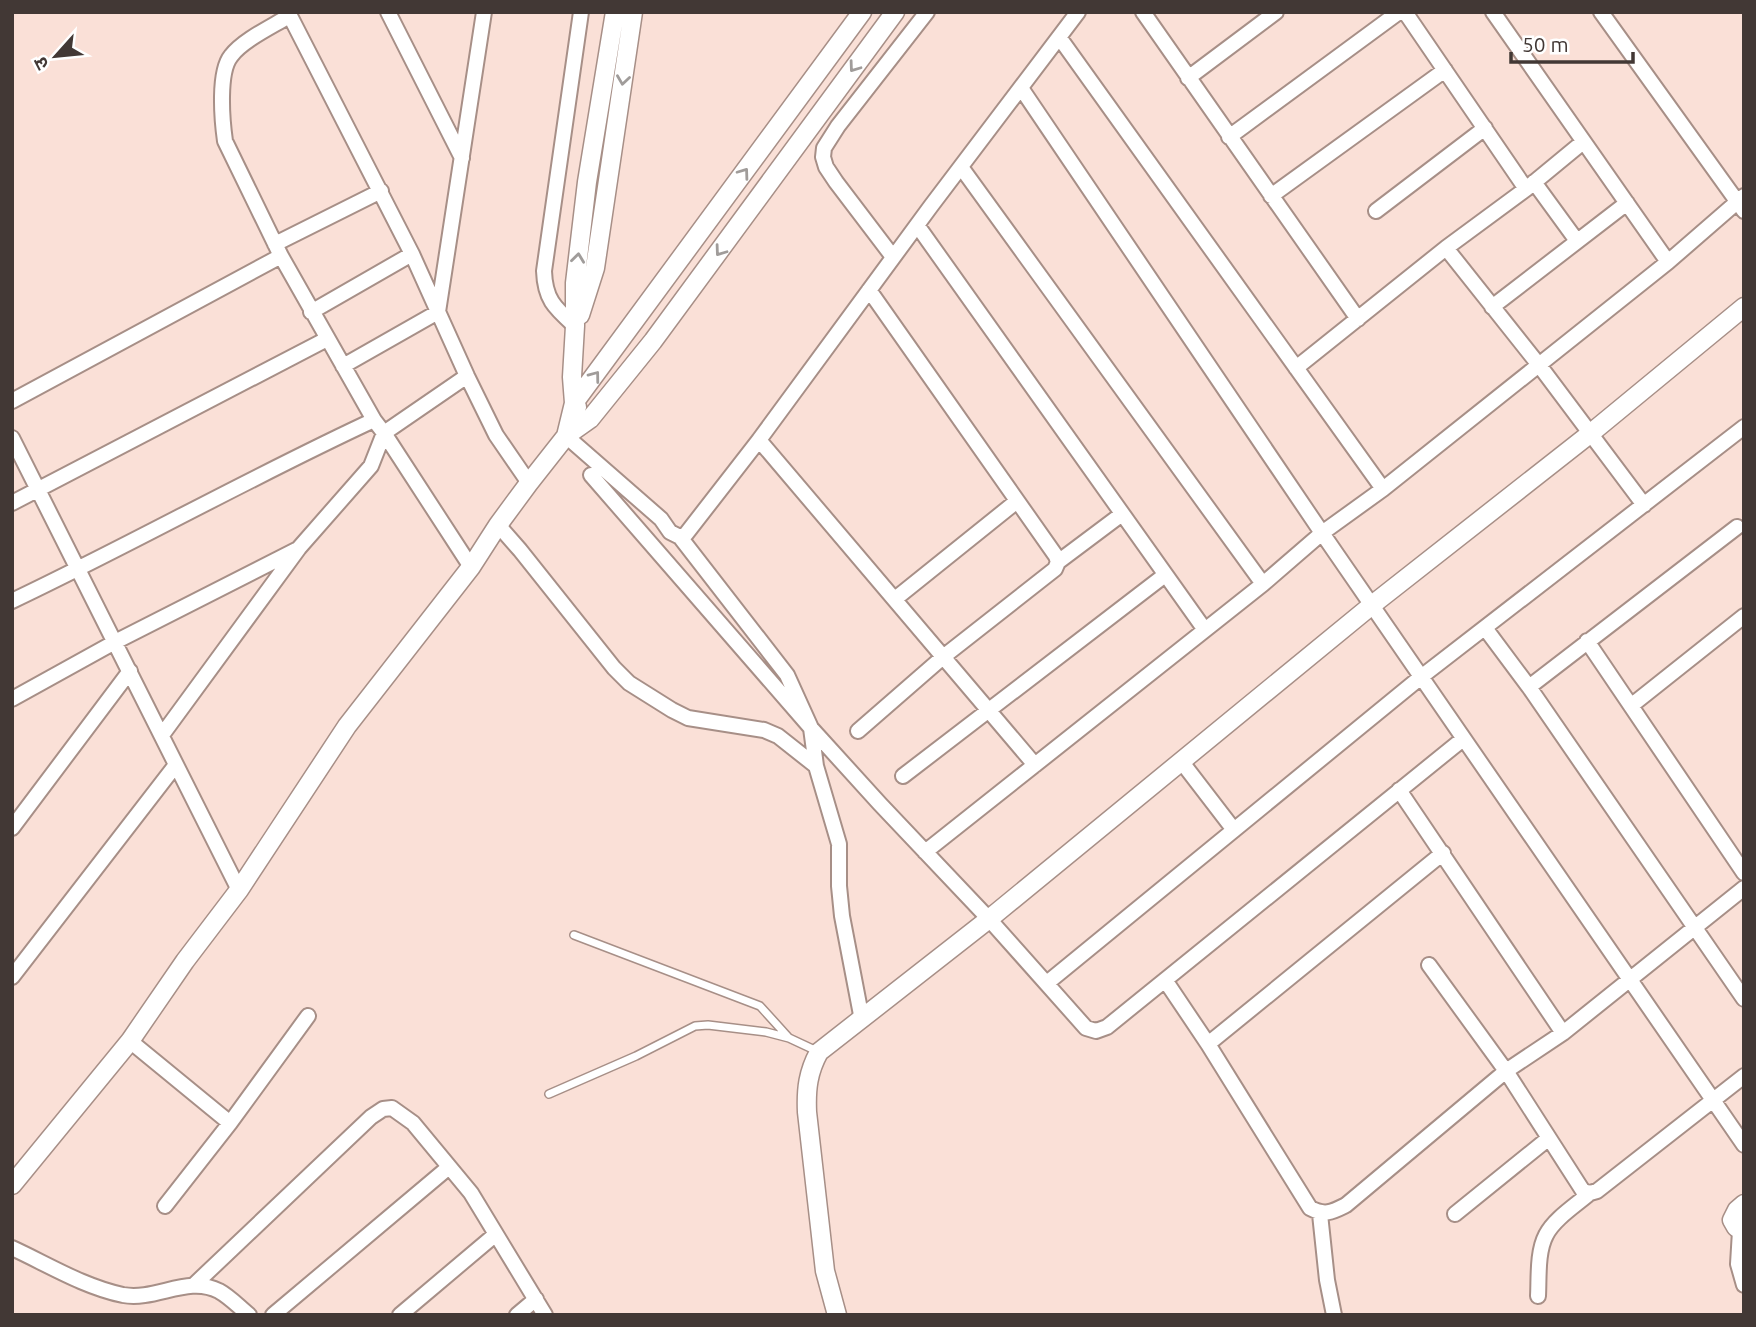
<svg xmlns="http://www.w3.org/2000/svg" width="1756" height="1327" viewBox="0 0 1756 1327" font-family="Ubuntu,'Noto Sans Devanagari',sans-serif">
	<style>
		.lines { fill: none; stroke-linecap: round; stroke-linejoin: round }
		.service-casing { stroke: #a78f87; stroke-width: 10 }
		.minor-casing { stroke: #a78f87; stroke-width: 18 }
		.tertiary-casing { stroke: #a78f87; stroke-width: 21 }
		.service { stroke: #fff; stroke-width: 7 }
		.minor { stroke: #fff; stroke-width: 14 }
		.tertiary { stroke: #fff; stroke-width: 18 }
		.oneway { stroke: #a09c9a }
	</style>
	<rect width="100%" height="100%" fill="#fae0d7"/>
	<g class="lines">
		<defs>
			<path id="service" d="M574,935L760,1006L789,1038
				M549,1094L636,1056L695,1026L708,1025L766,1032L789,1038L819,1052"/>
			<path id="minor" d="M288,12L412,254L467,376L496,435L529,483
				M388,12L462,158
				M1143,12L1358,319
				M1405,12L1526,189
				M1493,12L1668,262
				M1601,12L1744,211
				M1059,37L1383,489
				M1188,78L1276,12
				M1021,88L1322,533L1744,1145
				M1229,137L1399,12
				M1583,142L1526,189L1446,248L1539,365L1644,505
				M961,167L1263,584
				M1534,182L1577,241
				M1271,196L1445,70
				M1376,211L1485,128
				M917,225L1205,630
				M275,244L381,191
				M281,256L225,141C222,120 218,72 231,56C243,40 273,26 289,16
				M893,257L836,182L826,167L823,157L824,148L838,126L927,12
				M1492,307L1627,203
				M311,312L412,254
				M575,326C555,308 545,300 544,271L581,12
				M343,366L438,312L484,12
				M1296,368L1446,248
				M12,401L281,256L374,420L384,433L471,567
				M566,436L661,519L670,532L680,537L686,534L759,440L931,206L1078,12
				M12,438L239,890
				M759,440L1035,765
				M591,475L811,728L880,804L989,919L1086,1028L1096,1031L1107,1027L1463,739
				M12,503L327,339
				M498,525L520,550L614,668L629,683L672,710L688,718L764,730L778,736L816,766
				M680,537L787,675L811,728L816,766L839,844V886L842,916L862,1020
				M1058,562L1122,514
				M895,599L1017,501
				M12,601C134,543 251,477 374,420
				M1485,628L1529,687L1744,999
				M1587,641L1744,873
				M1529,687L1737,527
				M12,699L115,642L296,550
				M1632,705L1744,616
				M858,731L943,657L1055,569L1058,562L1056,556L869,290
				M162,735L299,548L371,466L384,433L467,376
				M1181,761L1234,830
				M903,776L1165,575
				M1399,790L1563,1033
				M12,828L130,671
				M925,852L1263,584L1322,533L1383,489L1668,262L1744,196
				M1429,965L1506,1071L1583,1191L1590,1193L1597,1191L1744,1076
				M12,977L175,766
				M1165,980L1208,1044L1310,1208C1325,1216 1332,1212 1346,1205L1506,1071L1563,1033L1744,888
				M1047,983L1421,677L1744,427
				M130,1041L230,1123
				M1208,1044L1443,853
				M165,1206L230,1123L308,1016
				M1320,1214L1327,1280L1334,1315
				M1455,1214L1549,1138
				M1740,1231L1738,1264L1744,1285
				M12,1248C47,1264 84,1287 123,1295C156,1301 188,1275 219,1291C230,1297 239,1307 249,1315
				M195,1284L371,1117L383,1109L392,1108L413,1123L471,1193L545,1315
				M1538,1296C1539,1278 1537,1252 1546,1235C1554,1219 1576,1205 1590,1193
				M273,1315L449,1167
				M400,1315L496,1234
				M517,1315L536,1299"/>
			<path id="tertiary" d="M580,315L595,268L633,12
				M577,407L574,403L572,377L575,326V283L587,182L615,12
				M566,436L574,403L862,12
				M12,1185L130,1041L185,961L239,890L347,726L471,567L498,525L529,483L566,436L590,419L653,341L895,12
				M1744,1204L1737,1210L1732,1220L1736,1227L1744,1232
				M837,1315L825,1271L807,1112C806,1089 808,1072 819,1052L989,919L1372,605L1591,433L1744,307"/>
		</defs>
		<!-- service casing -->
		<use href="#service" class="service-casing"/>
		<!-- minor casing -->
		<use href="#minor" class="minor-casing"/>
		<!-- tertiary casing -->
		<use href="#tertiary" class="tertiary-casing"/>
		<!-- service -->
		<use href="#service" class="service"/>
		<!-- minor -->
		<use href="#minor" class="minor"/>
		<!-- tertiary -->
		<use href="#tertiary" class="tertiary"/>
	</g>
	<!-- one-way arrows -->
	<defs><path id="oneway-chevron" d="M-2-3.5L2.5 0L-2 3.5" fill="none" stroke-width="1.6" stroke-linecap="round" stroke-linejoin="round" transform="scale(1.75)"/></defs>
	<g class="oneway">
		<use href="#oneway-chevron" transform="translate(854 67) rotate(126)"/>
		<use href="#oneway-chevron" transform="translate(623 80) rotate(98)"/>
		<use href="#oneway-chevron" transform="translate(744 173) rotate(-54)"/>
		<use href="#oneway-chevron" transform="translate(720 251) rotate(126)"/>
		<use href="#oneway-chevron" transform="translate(578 258) rotate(-83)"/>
		<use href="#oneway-chevron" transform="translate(595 376) rotate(-53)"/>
	</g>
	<!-- border -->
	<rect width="1756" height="1327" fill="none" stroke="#423835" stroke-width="28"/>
	<!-- north arrow -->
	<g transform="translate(56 56) rotate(243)" stroke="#ffffff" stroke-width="5" paint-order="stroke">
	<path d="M0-5L12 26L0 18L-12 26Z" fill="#423835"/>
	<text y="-10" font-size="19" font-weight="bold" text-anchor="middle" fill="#423835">उ</text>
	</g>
	<!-- scale -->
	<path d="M1511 52v10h122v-10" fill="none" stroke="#423835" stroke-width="3.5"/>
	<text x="1522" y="52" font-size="21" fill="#423835" stroke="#ffffff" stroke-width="5" paint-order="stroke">50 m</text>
</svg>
